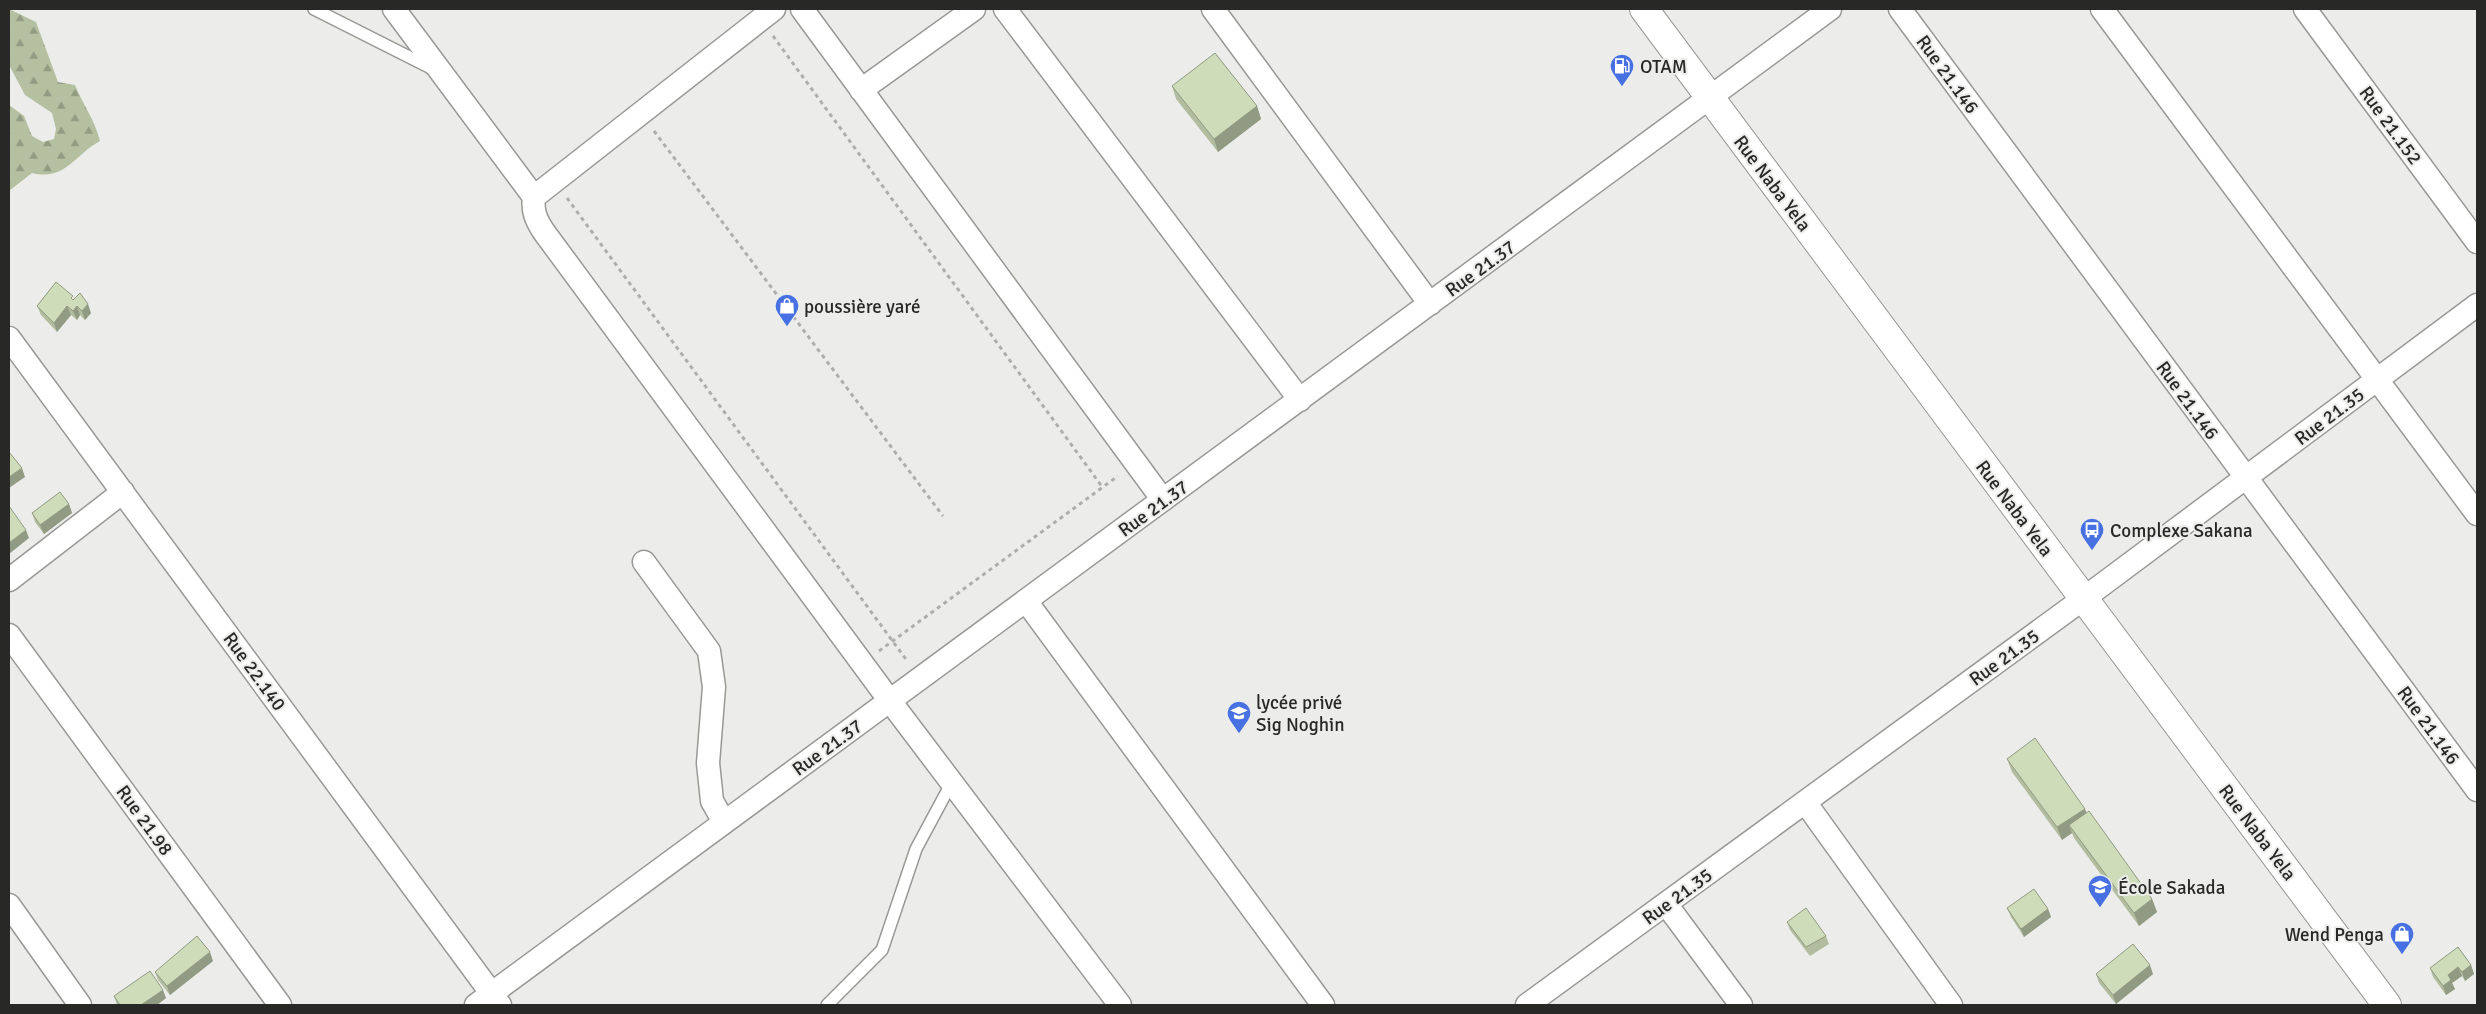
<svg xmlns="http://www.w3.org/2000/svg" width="2486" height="1014" viewBox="0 0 2486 1014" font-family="Signika,sans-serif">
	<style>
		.forest { fill: url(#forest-firs) }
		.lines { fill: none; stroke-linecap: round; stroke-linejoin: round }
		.lane-casing { stroke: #989996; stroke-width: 14 }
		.street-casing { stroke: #989996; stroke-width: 25 }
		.secondary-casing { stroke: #989996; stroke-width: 30 }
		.path { stroke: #aeafad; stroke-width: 3; stroke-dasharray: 4 4; stroke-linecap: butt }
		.lane { stroke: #fff; stroke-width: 11 }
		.street { stroke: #fff; stroke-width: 22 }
		.secondary { stroke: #fff; stroke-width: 28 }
		.wall { fill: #b2bda0 }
		.shaded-wall { fill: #919a82 }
		.building { fill: #cfdcba; stroke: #919a82 }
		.labels { text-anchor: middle; stroke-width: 4; stroke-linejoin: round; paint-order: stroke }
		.poi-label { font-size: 19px; fill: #282927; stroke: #ecedea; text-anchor: start }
		.street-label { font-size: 19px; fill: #282927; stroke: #ecedea }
	</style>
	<defs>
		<pattern id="forest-firs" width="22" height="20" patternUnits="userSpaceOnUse" patternTransform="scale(1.25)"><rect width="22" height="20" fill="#b4c09f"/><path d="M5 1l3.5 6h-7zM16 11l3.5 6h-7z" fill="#929c82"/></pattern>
	</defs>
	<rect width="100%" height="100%" fill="#ecedea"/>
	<!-- forest -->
	<path class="forest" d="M9,9L36,22L58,82L75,85C83,105 95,120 100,141C74,155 66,181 32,173L9,191V105L24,116L32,136L43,142L54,139L56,129L52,113L25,95L9,65Z"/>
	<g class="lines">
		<defs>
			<path id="lane" d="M314,9L433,69
				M827,1005L882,950L916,849L952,782"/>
			<path id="street" d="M394,9L534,197C532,211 536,220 544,232L890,701L1120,1005
				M802,9L1163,500
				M1005,9L1300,400
				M1213,9L1430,304
				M1900,9L2477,790
				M2102,9L2477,514
				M2305,9L2477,242
				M861,90L974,9
				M534,197L774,9
				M9,338L500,1005
				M644,562L709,651L714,687L708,763L712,801L724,822
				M9,580L123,492
				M1026,601L1323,1005
				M9,635L280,1005
				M1805,802L1951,1005
				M1666,904L1741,1005
				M9,905L80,1005
				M476,1005L1830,9
				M1527,1005L2083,599L2477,305"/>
			<path id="secondary" d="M1644,9L2387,1005"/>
		</defs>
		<!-- lane casing -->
		<use href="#lane" class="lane-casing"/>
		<!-- street casing -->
		<use href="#street" class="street-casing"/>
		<!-- secondary casing -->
		<use href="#secondary" class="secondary-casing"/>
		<!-- path -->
		<path class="path" d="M773,36L1103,488
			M654,131L943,516
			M567,198L908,662
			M879,651L1118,476"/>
		<!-- lane -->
		<use href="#lane" class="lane"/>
		<!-- street -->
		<use href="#street" class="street"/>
		<!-- secondary -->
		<use href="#secondary" class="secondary"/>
	</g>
	<!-- wall -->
	<path class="wall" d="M1172,86L1257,106L1261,119L1218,152L1176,99Z
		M74,299L91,313L85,320L80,315L77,320L71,315L57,332L41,315L37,306Z
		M69,504L72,513L44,534L35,522L32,513Z
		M2007,759L2087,813L2152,899L2157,912L2139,926L2074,838L2072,833L2062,840L2012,772Z
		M2007,908L2048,909L2051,917L2024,937L2011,917Z
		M1787,922L1826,936L1829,944L1810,956L1790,930Z
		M213,961L170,995L158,980L155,972Z
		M2471,965L2474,974L2465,981L2462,976L2452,983L2455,989L2446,995L2433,977L2430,968Z
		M2096,974H2153L2116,1004L2099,983Z
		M114,996L166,998L157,1005H117Z"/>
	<!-- shaded-wall -->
	<path class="shaded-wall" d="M1257,106L1261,119L1218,152L1214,139Z
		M88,304L91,313L85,320L82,311Z
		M67,306L71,315L57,332L54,323Z
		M77,306L80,315L77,320L73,311Z
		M22,468L25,477L9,488V477Z
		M69,504L72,513L44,534L40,525Z
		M26,530L29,538L9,554V543Z
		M2085,809L2090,822L2069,825L2072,833L2062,840L2057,827Z
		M2152,899L2157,912L2139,926L2134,913Z
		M2048,909L2051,917L2024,937L2021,929Z
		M210,952L213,961L170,995L167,986Z
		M2150,965L2153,974L2116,1004L2113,995Z
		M2471,965L2474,974L2465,981L2462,972Z
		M2458,967L2462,976L2452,983L2455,989L2446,995L2443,986L2448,975Z
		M163,990L166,998L157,1005H141Z"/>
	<!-- building -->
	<path class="building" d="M1215,53L1257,106L1214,139L1172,86Z
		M56,282L73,296L71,298L73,300L80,293L88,304L82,311L77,306L73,311L67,306L54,323L37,306Z
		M9,452L22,468L9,477Z
		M60,492L69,504L40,525L32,513Z
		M9,506L26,530L9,543Z
		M2035,738L2085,809L2057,827L2007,759Z
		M2089,811L2152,899L2134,913L2069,825Z
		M2034,889L2048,909L2021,929L2007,908Z
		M1806,908L1826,936L1806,947L1787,922Z
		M197,936L210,952L167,986L155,972Z
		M2133,944L2150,965L2113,995L2096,974Z
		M2458,947L2471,965L2462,972L2458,967L2448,975L2451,980L2443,986L2430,968Z
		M150,971L163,990L141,1005H120L114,996Z"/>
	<!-- icons -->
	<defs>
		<symbol id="fuel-pin" viewBox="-11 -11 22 30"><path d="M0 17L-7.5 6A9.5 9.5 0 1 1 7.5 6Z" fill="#4770e2" stroke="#ecedea"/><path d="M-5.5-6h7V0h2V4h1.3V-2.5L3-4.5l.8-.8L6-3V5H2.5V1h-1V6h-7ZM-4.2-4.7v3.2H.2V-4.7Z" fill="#fff"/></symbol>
		<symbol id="shop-pin" viewBox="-11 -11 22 30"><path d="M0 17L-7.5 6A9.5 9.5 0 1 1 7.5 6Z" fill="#4770e2" stroke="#ecedea"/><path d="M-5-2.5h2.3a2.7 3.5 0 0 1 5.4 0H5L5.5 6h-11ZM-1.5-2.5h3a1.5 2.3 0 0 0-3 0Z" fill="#fff"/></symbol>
		<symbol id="bus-pin" viewBox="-11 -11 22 30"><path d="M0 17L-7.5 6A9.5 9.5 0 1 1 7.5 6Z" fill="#4770e2" stroke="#ecedea"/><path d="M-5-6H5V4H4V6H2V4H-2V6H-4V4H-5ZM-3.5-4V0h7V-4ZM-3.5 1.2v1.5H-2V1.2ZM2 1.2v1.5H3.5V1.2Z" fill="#fff"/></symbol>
		<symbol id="school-pin" viewBox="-11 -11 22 30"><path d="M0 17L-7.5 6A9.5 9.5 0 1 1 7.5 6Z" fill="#4770e2" stroke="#ecedea"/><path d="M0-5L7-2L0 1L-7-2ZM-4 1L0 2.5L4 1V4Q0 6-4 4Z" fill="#fff"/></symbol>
	</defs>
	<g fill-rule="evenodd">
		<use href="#fuel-pin" x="1608" y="52" width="28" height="38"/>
		<use href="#shop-pin" x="773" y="292" width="28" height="38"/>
		<use href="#bus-pin" x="2078" y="516" width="28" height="38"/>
		<use href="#school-pin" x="1225" y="699" width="28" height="38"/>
		<use href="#school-pin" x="2086" y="873" width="28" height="38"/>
		<use href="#shop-pin" x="2388" y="920" width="28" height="38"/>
	</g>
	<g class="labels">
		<!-- poi labels -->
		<g class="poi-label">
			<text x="1640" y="73">OTAM</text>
			<text x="804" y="313">poussière yaré</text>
			<text x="2110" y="537">Complexe Sakana</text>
			<text x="1256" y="709">lycée privé<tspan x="1256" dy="22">Sig Noghin</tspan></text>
			<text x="2118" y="894">École Sakada</text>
			<text x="2384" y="941" text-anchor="end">Wend Penga</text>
		</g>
		<!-- street labels -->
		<g class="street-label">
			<text transform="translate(1948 74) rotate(54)" y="7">Rue 21.146</text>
			<text transform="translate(2391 125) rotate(54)" y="7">Rue 21.152</text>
			<text transform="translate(1773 183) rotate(53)" y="7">Rue Naba Yela</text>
			<text transform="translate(1480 268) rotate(-36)" y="7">Rue 21.37</text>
			<text transform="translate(2188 400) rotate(54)" y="7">Rue 21.146</text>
			<text transform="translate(2329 416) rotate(-37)" y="7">Rue 21.35</text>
			<text transform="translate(1153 508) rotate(-36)" y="7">Rue 21.37</text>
			<text transform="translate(2015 508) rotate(53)" y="7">Rue Naba Yela</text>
			<text transform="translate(2004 657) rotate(-36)" y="7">Rue 21.35</text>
			<text transform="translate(255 671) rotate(54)" y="7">Rue 22.140</text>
			<text transform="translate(2429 725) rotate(54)" y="7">Rue 21.146</text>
			<text transform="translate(827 747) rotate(-36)" y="7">Rue 21.37</text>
			<text transform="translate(145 820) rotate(54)" y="7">Rue 21.98</text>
			<text transform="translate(2258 832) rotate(53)" y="7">Rue Naba Yela</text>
			<text transform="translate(1677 896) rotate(-36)" y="7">Rue 21.35</text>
		</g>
	</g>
	<!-- border -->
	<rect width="2486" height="1014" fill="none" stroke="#282927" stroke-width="20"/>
</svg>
